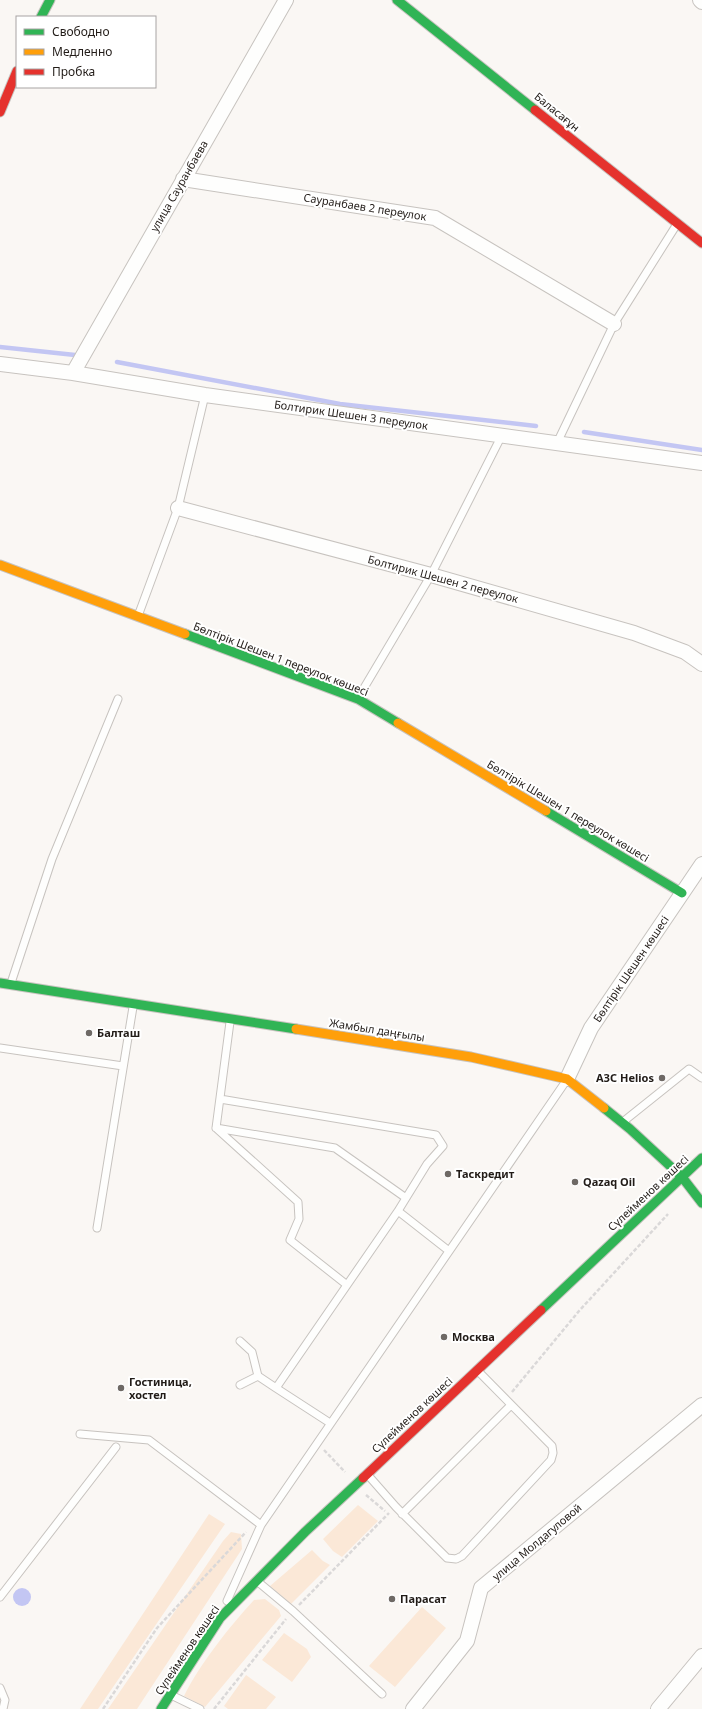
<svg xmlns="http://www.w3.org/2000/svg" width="702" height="1709" viewBox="0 0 702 1709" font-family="'Noto Sans',sans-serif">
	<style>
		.green { fill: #fbe8d7 }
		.water { fill: #c3c6f3 }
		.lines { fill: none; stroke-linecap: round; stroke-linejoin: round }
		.stream { stroke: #c3c6f3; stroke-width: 4.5 }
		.lane-casing { stroke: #c7c3bf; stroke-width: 9 }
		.street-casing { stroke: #c7c3bf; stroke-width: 16 }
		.fast-casing { stroke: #c7c3bf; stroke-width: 11 }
		.slow-casing { stroke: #c7c3bf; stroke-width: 11 }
		.jam-casing { stroke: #c7c3bf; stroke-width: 11 }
		.path { stroke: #dad8d8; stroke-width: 2.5; stroke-dasharray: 4 2; stroke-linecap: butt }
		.lane { stroke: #fefefd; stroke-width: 7 }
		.street { stroke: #fefefd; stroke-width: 14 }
		.fast { stroke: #30b455; stroke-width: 9 }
		.slow { stroke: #ff9f0a; stroke-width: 9 }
		.jam { stroke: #e5322d; stroke-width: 9 }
		.poi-dot { fill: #6e6965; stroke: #fff; stroke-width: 1.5 }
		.labels { text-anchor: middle; stroke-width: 4; stroke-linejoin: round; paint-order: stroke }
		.street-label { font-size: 11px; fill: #221c18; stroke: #fff }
		.poi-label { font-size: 11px; font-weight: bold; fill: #221c18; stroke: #fff; text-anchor: start }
	</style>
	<rect width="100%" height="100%" fill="#faf7f4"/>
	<!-- green -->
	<path class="green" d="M358,1505L378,1521L342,1557L333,1551L323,1539Z
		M209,1514L225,1524L98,1709H80Z
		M231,1532L241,1534L242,1549L137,1709H108L223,1541Z
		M312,1550L323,1561L330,1565L291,1604L270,1586Z
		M265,1599L279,1610L281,1616L205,1707L184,1696C200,1664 229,1627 254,1600Z
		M422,1607L446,1628L395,1687L369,1666Z
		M284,1633L307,1649L311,1657L292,1682L262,1660Z
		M246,1675L276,1697L266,1709H228L224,1706Z"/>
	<!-- water -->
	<path class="water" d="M13 1597a9 9 0 1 1 18 0a9 9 0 1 1-18 0Z"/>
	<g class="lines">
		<!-- stream -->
		<path class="stream" d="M0,347L75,355
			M117,362L340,404L536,426
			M584,432L702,450"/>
		<defs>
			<path id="lane" d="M557,443L614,324L677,224
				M138,616L178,508L205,395
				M358,698L431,575L502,435
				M11,983L52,859L118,699
				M230,1022L216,1128L335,1148L406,1198L398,1211L449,1251
				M0,1048L123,1066
				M220,1099L436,1135L443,1146L427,1164L406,1198
				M624,1121L689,1069L702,1078
				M216,1128L298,1202L299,1219L290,1240L347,1285
				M97,1228L133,1007
				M240,1341L252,1352L258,1376
				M240,1385L258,1376L276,1388
				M330,1423L276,1388L398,1211
				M80,1434L149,1440L261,1525
				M367,1474L396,1507L447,1558L456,1559L462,1556L551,1460L553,1453L552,1446L477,1370
				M402,1514L511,1405
				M257,1581L293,1611L382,1694
				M0,1597L116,1447
				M227,1601L261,1525L566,1081
				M0,1688L5,1700L3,1709
				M171,1695L200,1709"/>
			<path id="street" d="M700,0L702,2
				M183,179L435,218L614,324
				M0,364L73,373L205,395L702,463
				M73,373L286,0
				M178,508L431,575L634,633L685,652L702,664
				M567,1079L591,1028L702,864
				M413,1709L467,1641L481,1588L702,1405
				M658,1709L702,1656"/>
			<path id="fast" d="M397,0L535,110
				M41,17L50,0
				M185,634L358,699L398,723
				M546,811L682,893
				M0,983L296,1029
				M604,1108L630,1129L682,1177L702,1203
				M541,1310L702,1158
				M161,1709L220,1618L305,1532L363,1478"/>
			<path id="slow" d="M0,565L185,634
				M398,723L546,811
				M296,1029L471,1057L567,1079L604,1108"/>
			<path id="jam" d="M535,110L702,243
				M0,112L17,71
				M363,1478L541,1310"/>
		</defs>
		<!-- lane casing -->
		<use href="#lane" class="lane-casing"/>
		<!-- street casing -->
		<use href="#street" class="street-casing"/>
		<!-- fast casing -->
		<use href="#fast" class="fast-casing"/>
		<!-- slow casing -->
		<use href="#slow" class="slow-casing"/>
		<!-- jam casing -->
		<use href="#jam" class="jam-casing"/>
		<!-- path -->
		<path class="path" d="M512,1392L579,1311L668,1214
			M324,1450L345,1472
			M366,1495L385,1511
			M299,1605L389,1513
			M103,1709L157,1628L246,1532
			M214,1709L286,1619"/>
		<!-- lane -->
		<use href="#lane" class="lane"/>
		<!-- street -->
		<use href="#street" class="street"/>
		<!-- fast -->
		<use href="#fast" class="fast"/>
		<!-- slow -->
		<use href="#slow" class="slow"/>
		<!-- jam -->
		<use href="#jam" class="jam"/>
	</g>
	<!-- markers -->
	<g class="poi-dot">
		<circle cx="89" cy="1033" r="4"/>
		<circle cx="662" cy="1078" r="4"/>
		<circle cx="448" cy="1174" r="4"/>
		<circle cx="575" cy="1182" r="4"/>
		<circle cx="444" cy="1337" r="4"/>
		<circle cx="121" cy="1388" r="4"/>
		<circle cx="392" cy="1599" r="4"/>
	</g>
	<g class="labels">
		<!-- street labels -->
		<g class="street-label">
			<text transform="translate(557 112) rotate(39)" y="4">Баласағұн</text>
			<text transform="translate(179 186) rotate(-60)" y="4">улица Сауранбаева</text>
			<text transform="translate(365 207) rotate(9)" y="4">Сауранбаев 2 переулок</text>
			<text transform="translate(351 415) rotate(8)" y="4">Болтирик Шешен 3 переулок</text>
			<text transform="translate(443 579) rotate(15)" y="4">Болтирик Шешен 2 переулок</text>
			<text transform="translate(281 659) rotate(21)" y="4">Бөлтірік Шешен 1 переулок көшесі</text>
			<text transform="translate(568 811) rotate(31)" y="4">Бөлтірік Шешен 1 переулок көшесі</text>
			<text transform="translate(631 969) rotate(-56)" y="4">Бөлтірік Шешен көшесі</text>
			<text transform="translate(377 1030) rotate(9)" y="4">Жамбыл даңғылы</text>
			<text transform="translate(648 1193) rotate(-43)" y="4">Сүлейменов көшесі</text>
			<text transform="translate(412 1415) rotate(-43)" y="4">Сүлейменов көшесі</text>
			<text transform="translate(537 1542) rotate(-40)" y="4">улица Молдагуловой</text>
			<text transform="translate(187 1650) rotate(-56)" y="4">Сүлейменов көшесі</text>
		</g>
		<!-- poi labels -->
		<g class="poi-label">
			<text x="97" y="1037">Балташ</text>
			<text x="654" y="1082" text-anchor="end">АЗС Helios</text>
			<text x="456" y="1178">Таскредит</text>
			<text x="583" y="1186">Qazaq Oil</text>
			<text x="452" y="1341">Москва</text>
			<text x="129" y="1386">Гостиница,<tspan x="129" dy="13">хостел</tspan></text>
			<text x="400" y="1603">Парасат</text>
		</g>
	</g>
	<!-- legend -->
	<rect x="16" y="16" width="140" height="72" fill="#ffffff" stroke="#a7a4a3"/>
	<rect x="24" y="29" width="20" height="6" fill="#30b455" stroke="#a7a4a3"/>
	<text x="52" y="36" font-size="12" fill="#221c18">Свободно</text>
	<rect x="24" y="49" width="20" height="6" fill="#ff9f0a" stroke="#a7a4a3"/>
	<text x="52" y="56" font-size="12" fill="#221c18">Медленно</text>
	<rect x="24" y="69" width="20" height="6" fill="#e5322d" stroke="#a7a4a3"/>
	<text x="52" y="76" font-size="12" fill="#221c18">Пробка</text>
</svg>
